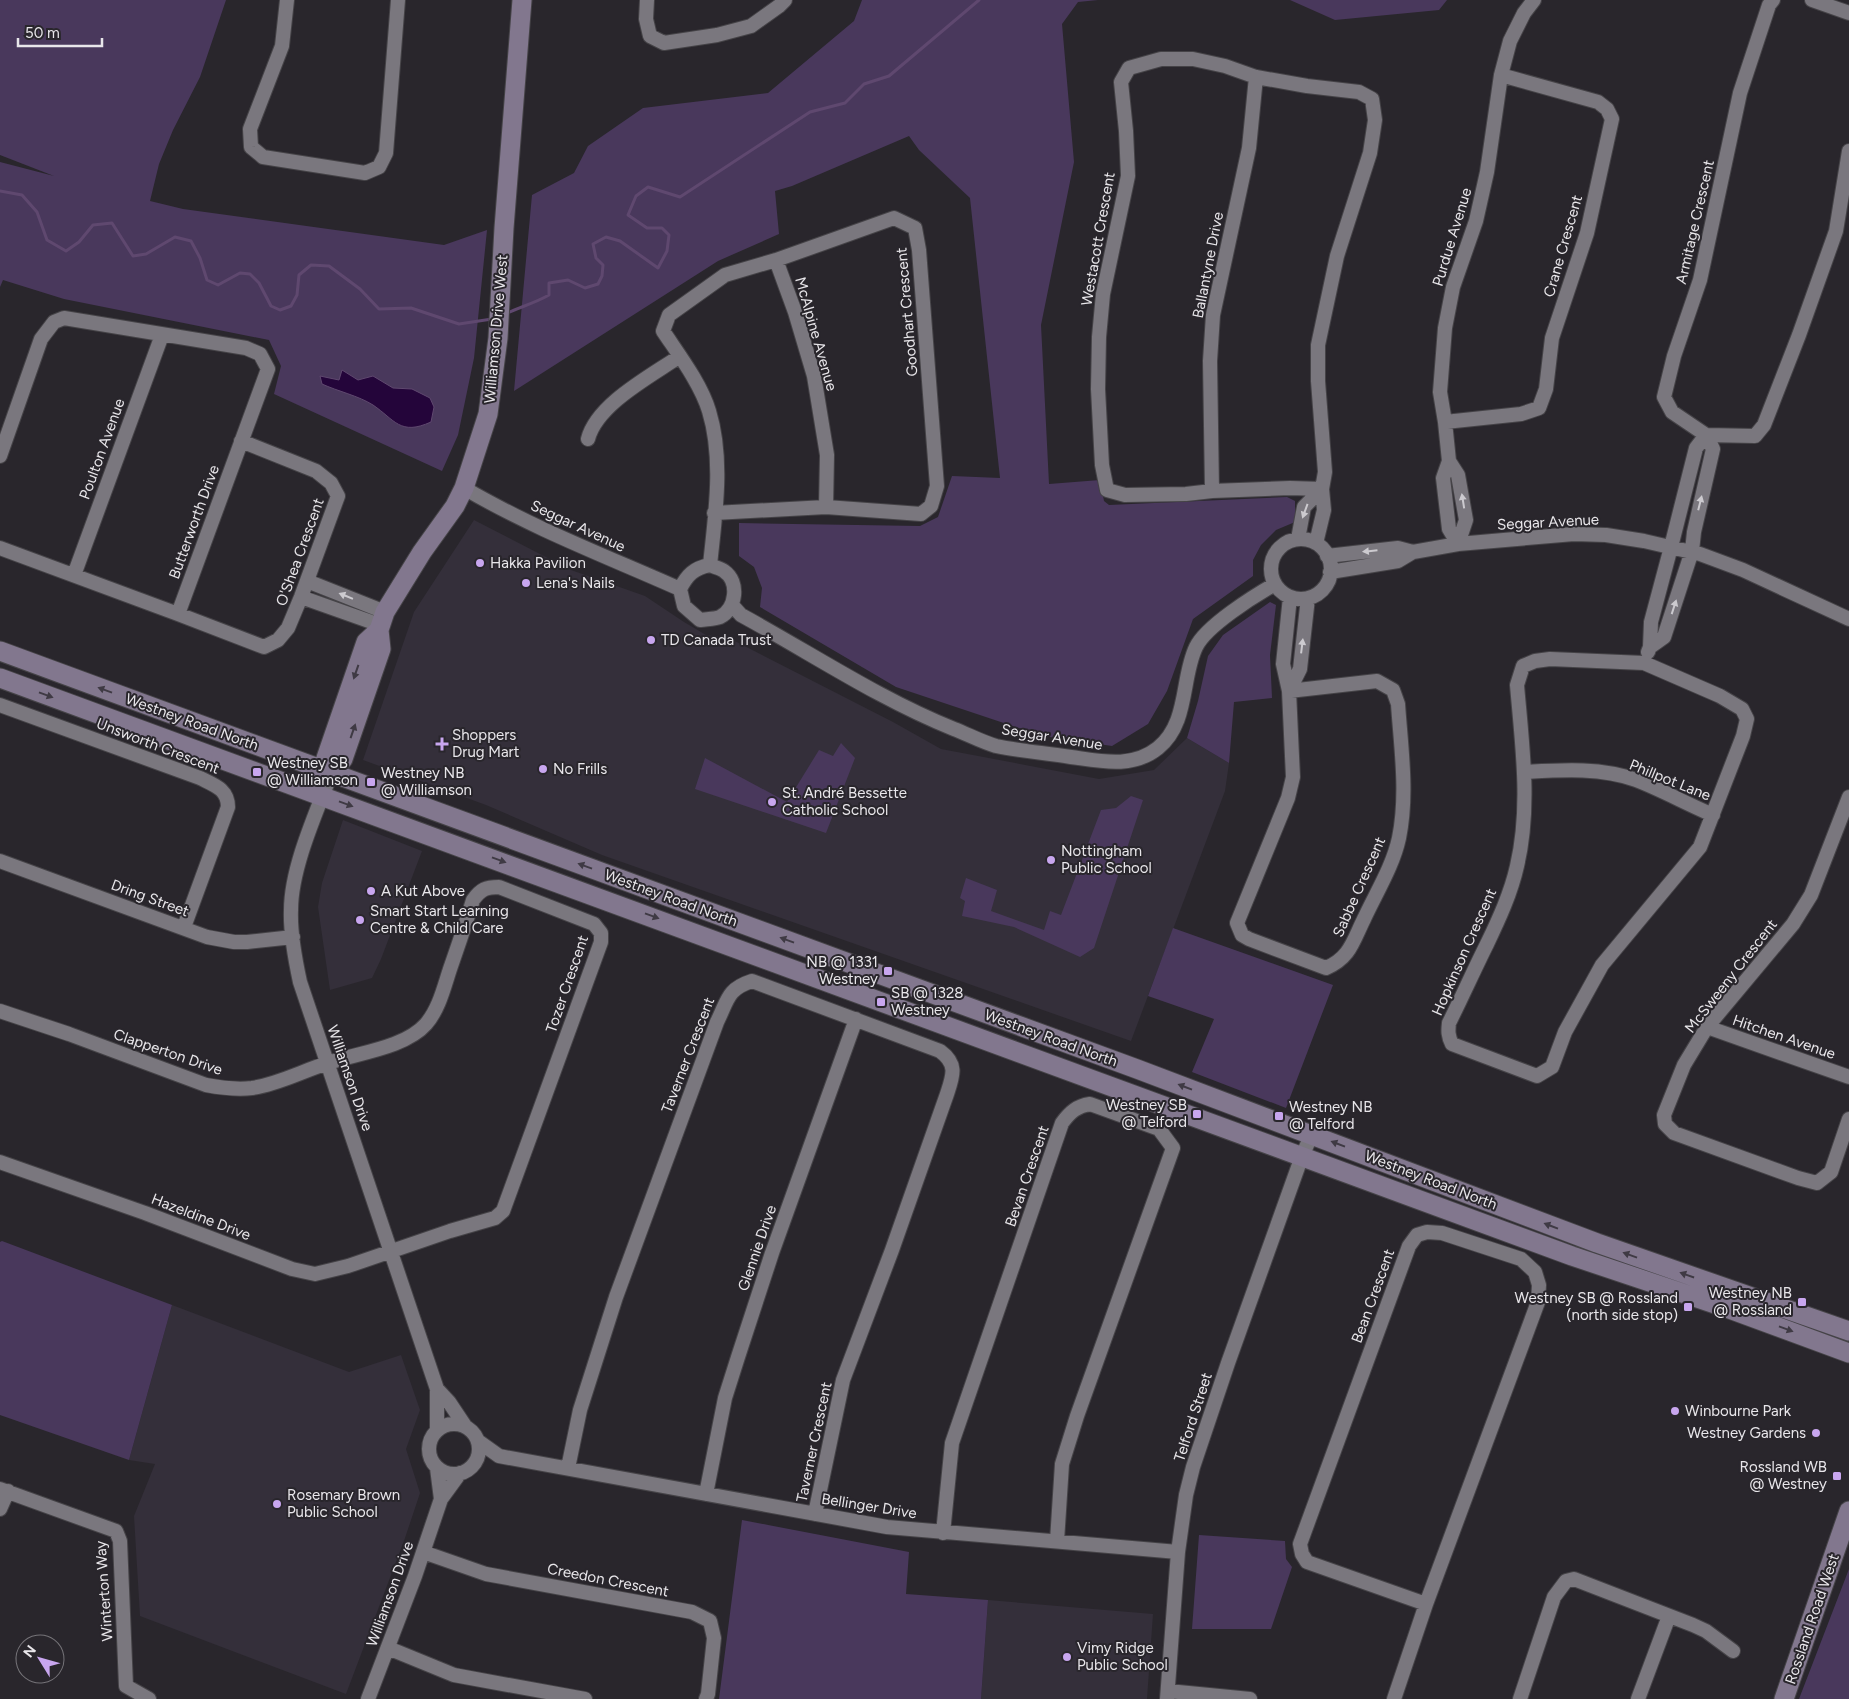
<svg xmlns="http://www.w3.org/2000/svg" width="1849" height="1699" viewBox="0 0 1849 1699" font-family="Figtree,sans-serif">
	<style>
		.built { fill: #342f3a }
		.green { fill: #49385c }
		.water { fill: #24053a; stroke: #5f486f }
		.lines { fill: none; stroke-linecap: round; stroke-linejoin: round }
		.stream { stroke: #5f486f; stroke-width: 3 }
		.street-casing { stroke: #454347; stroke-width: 16 }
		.secondary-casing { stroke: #454347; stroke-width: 21 }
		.street { stroke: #7a777e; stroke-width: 14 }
		.secondary { stroke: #82778e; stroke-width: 19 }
		.oneway { fill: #cccacf }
		.oneway2 { fill: #3f3a44 }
		.poi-dot { fill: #c8a6ef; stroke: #29262c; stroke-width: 2 }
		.labels { text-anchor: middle; stroke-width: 4; stroke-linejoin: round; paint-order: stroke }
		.street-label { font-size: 15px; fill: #e8e6ea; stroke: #29262c }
		.poi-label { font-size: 15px; fill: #e8e6ea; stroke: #29262c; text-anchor: start }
	</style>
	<rect width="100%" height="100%" fill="#29262c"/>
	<!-- built -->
	<path class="built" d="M474,520L571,570L645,596L684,622L706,635L727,637L893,722L941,749L1099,779L1154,770L1187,738L1229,763L1225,791L1131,1041L602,855L486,805L363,760L414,612Z
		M343,820L422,851L381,959L372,978L330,990L318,907L322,883Z
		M172,1305L349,1372L401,1355L420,1410L406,1449L420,1493L405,1538L346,1694L140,1616L134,1516L155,1464L129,1460Z
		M988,1600L1153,1614L1147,1699H981Z"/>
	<!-- green -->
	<path class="green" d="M0,0H226L200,77L173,130L159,164L150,201L183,209L444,245L487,230L474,358L458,435L442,471L274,394L281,366L269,340L64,299L3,280L0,287V162L54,176L0,155Z
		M862,0H1098L1078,2L1062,24L1074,162L1041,325L1049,484L1100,480L1104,501L1109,505L1287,497L1295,501V522L1276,530L1261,545L1253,560V576L1193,619L1167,691L1148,724L1112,746L1043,736L896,687L760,607L762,588L754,567L739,556V523L920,526L938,517L952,476L1000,478L970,198L919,150L909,136L792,186L775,191L779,234L718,261L514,391L532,195L574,173L588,146L643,108L768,93L854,21Z
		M1290,0H1447L1439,10L1335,20Z
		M1270,602L1276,605L1270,655L1272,698L1234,702L1229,763L1187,738L1198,701L1208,656L1223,635Z
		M841,743L855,758L826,833L695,789L705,758L787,802L819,750L833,756Z
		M1131,796L1143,800L1094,948L1080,957L1014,927L962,916L965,901L960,898L966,878L997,890L991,911L1044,930L1050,911L1061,915L1101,810L1116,808Z
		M1173,928L1333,985L1286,1108L1192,1072L1214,1019L1148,996Z
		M2,1241L172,1305L129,1460L0,1415V1242Z
		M742,1520L909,1552L906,1594L988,1600L981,1699H719Z
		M1199,1535L1285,1541L1286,1559L1292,1567L1271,1629H1192Z
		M1849,1569V1699H1799Z"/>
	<!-- water -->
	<path class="water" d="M342,370L358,380L373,376L393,388L412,389L430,398L434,407L431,422C400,436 395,420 373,405C359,396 337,391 322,384L320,376L339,380Z"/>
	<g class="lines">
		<!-- stream -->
		<path class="stream" d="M0,191L22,195L37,212L47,240L66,251L79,242L93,225L112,223L133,256L146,254L175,237L191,241L200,258L207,280L218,285L240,273L250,274L259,283L271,306L280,310L291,306L297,295L299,275L311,265L329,266L360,289L379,309L411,308L459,324L492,319
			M505,314C520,307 535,303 549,295V283L568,280L585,288L598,284L602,276L603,265L596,258L593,244L606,237L620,241L658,268L667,251L669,235L662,228H647L628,215L636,196L648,187L680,197L810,112L845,103L864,84L889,76L979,0"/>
		<defs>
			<path id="street" d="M287,0L282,46L250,129L251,147L263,157L365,173L379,167L386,153L398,0
				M647,0L646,19L650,36L664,43L717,35L751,26L779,6L785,0
				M1812,0L1849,13
				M776,260L795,312L814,376L827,455L826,507
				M1445,422L1521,414L1539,408L1546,389L1552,338L1587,233L1612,119L1607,109L1598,102L1501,75
				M1706,435L1755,436L1764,425L1799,335L1836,231L1849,151
				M588,439C597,404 651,376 680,356
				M0,456L41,339L54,322L64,318L246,348L260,354L268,369L178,614
				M1449,461L1458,475L1466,520L1458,544
				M464,488C532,528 608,557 680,589
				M1212,491L1210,361L1213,315L1249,148L1256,77
				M1298,539L1304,507L1322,489
				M1271 569a30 30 0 1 1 60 0a30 30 0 1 1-60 0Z
				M1316,543L1324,510L1322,489L1325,472L1318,381V345L1337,256L1370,153L1375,120L1372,99L1359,92L1307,86L1256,77L1225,66L1193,59H1161L1129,68L1121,82L1126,131L1128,176L1103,294L1099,337L1098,389L1102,465L1107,490L1125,495L1186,494L1212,491L1290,488L1322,489
				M1458,544L1449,529L1443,478L1449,461L1445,422L1440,392L1445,328L1453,287L1476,221L1487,172L1501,75L1510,41L1524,13L1534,0
				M0,548L178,614L264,647L278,640L288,628L301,597L338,496L331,483L316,471L241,441
				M1327,556L1398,548L1413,552
				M710,565C715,516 724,460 709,411C701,384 679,355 663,331L669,315L725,275L776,260L894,218L915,228L919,250L937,486L931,506L921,514L826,507L714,513
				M710,565C714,567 720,568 724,571C740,582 736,609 720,617C715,619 706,619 700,620L684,606L680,589C687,575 694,568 710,565Z
				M1330,572L1398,561L1413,552L1458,544L1574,534L1606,535L1644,541L1700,554L1743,570L1849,619
				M74,575L162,335
				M307,581L385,612
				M301,597L380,625
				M732,605L741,615C811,653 879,699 954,729C967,734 982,742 996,746C1020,751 1046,753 1071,757C1100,761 1132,769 1158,748C1189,723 1181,678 1196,647C1206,626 1254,596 1275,584
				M1650,647L1664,637L1692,551L1694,532L1713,449L1706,435L1672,412L1664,397L1674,356L1700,280L1740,93L1769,5L1773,0
				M1648,652L1650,647L1651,622L1671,547L1696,448L1706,435
				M1550,659L1644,663L1720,696L1742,709L1747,719L1743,736L1700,847L1602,965L1565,1032L1552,1067L1537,1076L1452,1044C1448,1036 1448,1031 1449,1023C1462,997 1474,970 1487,944C1499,919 1511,893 1517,866C1531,807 1522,744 1517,685L1523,666L1535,661Z
				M1289,691L1377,681L1393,690L1398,704C1401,748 1408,794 1399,838C1393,866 1376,893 1364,919C1353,941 1350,958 1326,968L1249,939L1242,935L1237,923L1288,798L1293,777L1292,756L1289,691L1283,664L1290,597
				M1289,691L1300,669L1308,598
				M0,705L200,778C214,785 228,789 228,807L184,927
				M1525,772C1560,770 1601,767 1636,780C1662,790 1687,804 1713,815
				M331,774C316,813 291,868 291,910C290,934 295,959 300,982L437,1389V1429
				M1849,797L1811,895L1793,924L1707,1027L1684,1065L1664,1115L1665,1124L1674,1133L1798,1178L1817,1183L1831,1172L1849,1119
				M0,861L207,937L234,942H247L293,937
				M0,1011L69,1034L206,1085C222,1088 236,1090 252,1088C279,1084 302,1071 328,1063C357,1053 405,1048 426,1024C439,1009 444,987 450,969C458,946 466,923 473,900C481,889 486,887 499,887L594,924L601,933V942L503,1211L495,1218L450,1231L348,1266L315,1274L292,1269L145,1213L0,1162
				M1707,1027L1849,1077
				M437,1389L449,1402L465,1426
				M429 1449a25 25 0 1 1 50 0a25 25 0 1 1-50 0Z
				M478,1441L499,1456L887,1527L1178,1552
				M437,1468L441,1499
				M568,1468L580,1410L616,1297L717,1022C728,1000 727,989 752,981L940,1051C958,1064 953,1076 947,1094L892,1250L843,1380L815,1514
				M0,1489L116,1531L120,1541L126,1686L149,1699
				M706,1494L725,1398L738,1357L772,1253L856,1019
				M0,1509L8,1491
				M943,1533L952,1443L1062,1123C1070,1112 1077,1106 1090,1104L1159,1129L1173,1148L1077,1416L1062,1464L1057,1541
				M423,1552L486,1574L692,1612L710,1621L714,1638L708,1694L706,1699
				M388,1648L454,1675L585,1699
				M1168,1691L1250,1699
				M368,1699L415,1576L441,1499L460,1473
				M1167,1699L1178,1552L1186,1495L1193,1467L1228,1363L1302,1156L1312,1134
				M1394,1699L1426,1604L1538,1302L1539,1285L1535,1272L1521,1259L1442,1233L1427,1232L1417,1235L1409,1246L1300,1544L1302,1554L1307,1562L1426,1604
				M1520,1699L1554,1597L1566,1581L1574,1579L1693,1625L1706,1631L1733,1651
				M1638,1699L1669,1616"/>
			<path id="secondary" d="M0,651L1137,1069L1597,1243L1849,1331
				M0,678L1572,1256L1724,1307L1849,1353
				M331,774L343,759L381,649L379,630L385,612L422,552L455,506L464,488L488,414L498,338L504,228L522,0
				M331,774L326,758L366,642L379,630
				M1784,1699L1849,1511"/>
		</defs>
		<!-- street casing -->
		<use href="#street" class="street-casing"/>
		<!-- secondary casing -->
		<use href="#secondary" class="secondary-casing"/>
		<!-- street -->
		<use href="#street" class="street"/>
		<!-- secondary -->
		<use href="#secondary" class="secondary"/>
	</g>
	<!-- one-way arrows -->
	<defs><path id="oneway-solid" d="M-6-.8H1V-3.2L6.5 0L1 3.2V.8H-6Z" transform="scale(1.25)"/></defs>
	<g class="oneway">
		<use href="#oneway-solid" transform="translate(1463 501) rotate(-99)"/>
		<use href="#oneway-solid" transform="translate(1700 503) rotate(-76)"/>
		<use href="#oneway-solid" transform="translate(1305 511) rotate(110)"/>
		<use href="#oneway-solid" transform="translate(1370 551) rotate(174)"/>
		<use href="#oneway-solid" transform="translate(346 596) rotate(-158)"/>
		<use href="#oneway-solid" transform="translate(1674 607) rotate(-72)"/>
		<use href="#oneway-solid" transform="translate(1302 646) rotate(-83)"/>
	</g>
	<g class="oneway2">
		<use href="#oneway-solid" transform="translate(356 672) rotate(109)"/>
		<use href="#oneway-solid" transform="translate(105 690) rotate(-160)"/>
		<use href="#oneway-solid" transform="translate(46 695) rotate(20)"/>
		<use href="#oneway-solid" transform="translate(353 731) rotate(-71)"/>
		<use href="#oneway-solid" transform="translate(346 804) rotate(20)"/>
		<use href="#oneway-solid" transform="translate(499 860) rotate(20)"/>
		<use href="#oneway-solid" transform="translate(585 866) rotate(-160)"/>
		<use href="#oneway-solid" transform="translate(652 916) rotate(20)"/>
		<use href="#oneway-solid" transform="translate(787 940) rotate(-160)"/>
		<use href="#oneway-solid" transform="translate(1185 1087) rotate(-159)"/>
		<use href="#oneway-solid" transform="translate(1338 1144) rotate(-159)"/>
		<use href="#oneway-solid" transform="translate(1551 1226) rotate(-159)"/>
		<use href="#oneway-solid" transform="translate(1630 1255) rotate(-160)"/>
		<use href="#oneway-solid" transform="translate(1687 1275) rotate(-161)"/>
		<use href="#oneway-solid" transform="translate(1786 1329) rotate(20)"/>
	</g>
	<!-- markers -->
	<g class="poi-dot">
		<circle cx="480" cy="563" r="5"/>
		<circle cx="526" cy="583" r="5"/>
		<circle cx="651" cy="640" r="5"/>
		<path d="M439.5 736.5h5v5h5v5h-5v5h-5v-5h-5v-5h5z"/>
		<circle cx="543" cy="769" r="5"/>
		<rect x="252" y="767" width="10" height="10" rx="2.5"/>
		<rect x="366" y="777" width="10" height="10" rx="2.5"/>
		<circle cx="772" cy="802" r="5"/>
		<circle cx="1051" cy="860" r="5"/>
		<circle cx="371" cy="891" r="5"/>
		<circle cx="360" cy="920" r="5"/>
		<rect x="883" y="966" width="10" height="10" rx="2.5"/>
		<rect x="876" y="997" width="10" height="10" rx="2.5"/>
		<rect x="1192" y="1109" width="10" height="10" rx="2.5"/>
		<rect x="1274" y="1111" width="10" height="10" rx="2.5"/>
		<rect x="1797" y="1297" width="10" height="10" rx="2.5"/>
		<rect x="1683" y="1302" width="10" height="10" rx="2.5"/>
		<circle cx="1675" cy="1411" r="5"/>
		<circle cx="1816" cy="1433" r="5"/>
		<rect x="1832" y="1471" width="10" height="10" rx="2.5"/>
		<circle cx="277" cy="1504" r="5"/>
		<circle cx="1067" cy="1657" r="5"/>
	</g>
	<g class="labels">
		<!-- street labels -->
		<g class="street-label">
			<text transform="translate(1695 222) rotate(-77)" y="5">Armitage Crescent</text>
			<text transform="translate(1452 237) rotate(-73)" y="5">Purdue Avenue</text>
			<text transform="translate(1098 239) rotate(-80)" y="5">Westacott Crescent</text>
			<text transform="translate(1563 246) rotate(-74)" y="5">Crane Crescent</text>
			<text transform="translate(1208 265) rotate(-79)" y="5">Ballantyne Drive</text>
			<text transform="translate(907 312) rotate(-95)" y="5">Goodhart Crescent</text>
			<text transform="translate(496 329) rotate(-85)" y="5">Williamson Drive West</text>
			<text transform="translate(816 334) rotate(74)" y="5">McAlpine Avenue</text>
			<text transform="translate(102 449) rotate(-70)" y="5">Poulton Avenue</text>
			<text transform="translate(194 522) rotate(-70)" y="5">Butterworth Drive</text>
			<text transform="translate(1548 522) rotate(-3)" y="5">Seggar Avenue</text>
			<text transform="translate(578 526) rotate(25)" y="5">Seggar Avenue</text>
			<text transform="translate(300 552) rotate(-70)" y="5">O'Shea Crescent</text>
			<text transform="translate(192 722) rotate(20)" y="5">Westney Road North</text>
			<text transform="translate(1052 737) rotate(9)" y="5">Seggar Avenue</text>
			<text transform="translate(158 746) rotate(21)" y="5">Unsworth Crescent</text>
			<text transform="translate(1670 780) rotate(22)" y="5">Phillpot Lane</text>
			<text transform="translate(1359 887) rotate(-66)" y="5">Sabbe Crescent</text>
			<text transform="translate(150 898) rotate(20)" y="5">Dring Street</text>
			<text transform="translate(671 898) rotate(20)" y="5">Westney Road North</text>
			<text transform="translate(1464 952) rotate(-66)" y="5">Hopkinson Crescent</text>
			<text transform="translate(1731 976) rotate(-52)" y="5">McSweeny Crescent</text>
			<text transform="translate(567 984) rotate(-71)" y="5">Tozer Crescent</text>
			<text transform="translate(1784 1037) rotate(19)" y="5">Hitchen Avenue</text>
			<text transform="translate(1051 1038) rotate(20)" y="5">Westney Road North</text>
			<text transform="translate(168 1052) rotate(19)" y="5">Clapperton Drive</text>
			<text transform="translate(688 1055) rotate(-69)" y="5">Taverner Crescent</text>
			<text transform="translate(350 1078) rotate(71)" y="5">Williamson Drive</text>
			<text transform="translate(1027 1176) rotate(-71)" y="5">Bevan Crescent</text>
			<text transform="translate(1431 1180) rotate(21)" y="5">Westney Road North</text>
			<text transform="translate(201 1217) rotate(21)" y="5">Hazeldine Drive</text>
			<text transform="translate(757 1248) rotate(-71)" y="5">Glennie Drive</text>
			<text transform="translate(1373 1296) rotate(-70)" y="5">Bean Crescent</text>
			<text transform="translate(1193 1417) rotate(-72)" y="5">Telford Street</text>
			<text transform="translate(814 1442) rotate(-78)" y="5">Taverner Crescent</text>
			<text transform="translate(869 1506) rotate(9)" y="5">Bellinger Drive</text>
			<text transform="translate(608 1580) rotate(11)" y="5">Creedon Crescent</text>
			<text transform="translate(104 1591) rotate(-94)" y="5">Winterton Way</text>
			<text transform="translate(390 1594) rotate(-70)" y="5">Williamson Drive</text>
			<text transform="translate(1812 1619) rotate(-71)" y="5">Rossland Road West</text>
		</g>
		<!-- poi labels -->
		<g class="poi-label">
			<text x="490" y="568">Hakka Pavilion</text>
			<text x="536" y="588">Lena's Nails</text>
			<text x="661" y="645">TD Canada Trust</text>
			<text x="452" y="740">Shoppers<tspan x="452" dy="17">Drug Mart</tspan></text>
			<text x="267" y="768">Westney SB<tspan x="267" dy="17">@ Williamson</tspan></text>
			<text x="553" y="774">No Frills</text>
			<text x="381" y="778">Westney NB<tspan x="381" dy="17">@ Williamson</tspan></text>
			<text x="782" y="798">St. André Bessette<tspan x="782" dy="17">Catholic School</tspan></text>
			<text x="1061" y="856">Nottingham<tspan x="1061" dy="17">Public School</tspan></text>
			<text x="381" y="896">A Kut Above</text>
			<text x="370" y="916">Smart Start Learning<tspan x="370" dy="17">Centre &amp; Child Care</tspan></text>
			<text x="878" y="967" text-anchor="end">NB @ 1331<tspan x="878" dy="17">Westney</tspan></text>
			<text x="891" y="998">SB @ 1328<tspan x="891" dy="17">Westney</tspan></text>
			<text x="1187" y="1110" text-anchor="end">Westney SB<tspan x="1187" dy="17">@ Telford</tspan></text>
			<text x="1289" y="1112">Westney NB<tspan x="1289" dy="17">@ Telford</tspan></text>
			<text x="1792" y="1298" text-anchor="end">Westney NB<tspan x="1792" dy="17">@ Rossland</tspan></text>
			<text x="1678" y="1303" text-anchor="end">Westney SB @ Rossland<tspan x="1678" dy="17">(north side stop)</tspan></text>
			<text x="1685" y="1416">Winbourne Park</text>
			<text x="1806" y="1438" text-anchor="end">Westney Gardens</text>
			<text x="1827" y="1472" text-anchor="end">Rossland WB<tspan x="1827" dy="17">@ Westney</tspan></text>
			<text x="287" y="1500">Rosemary Brown<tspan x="287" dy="17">Public School</tspan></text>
			<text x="1077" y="1653">Vimy Ridge<tspan x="1077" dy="17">Public School</tspan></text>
		</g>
	</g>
	<!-- north arrow -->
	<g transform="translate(40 1659) rotate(307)"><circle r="24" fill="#29262c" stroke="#757378"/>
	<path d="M0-4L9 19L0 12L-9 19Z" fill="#c8a6ef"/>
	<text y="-8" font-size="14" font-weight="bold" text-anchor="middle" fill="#e8e6ea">N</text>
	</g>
	<!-- scale -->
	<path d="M18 38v8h84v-8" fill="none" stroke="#e8e6ea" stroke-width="2.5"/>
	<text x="25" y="38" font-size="15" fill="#e8e6ea" stroke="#29262c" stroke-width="4" paint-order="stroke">50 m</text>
</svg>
